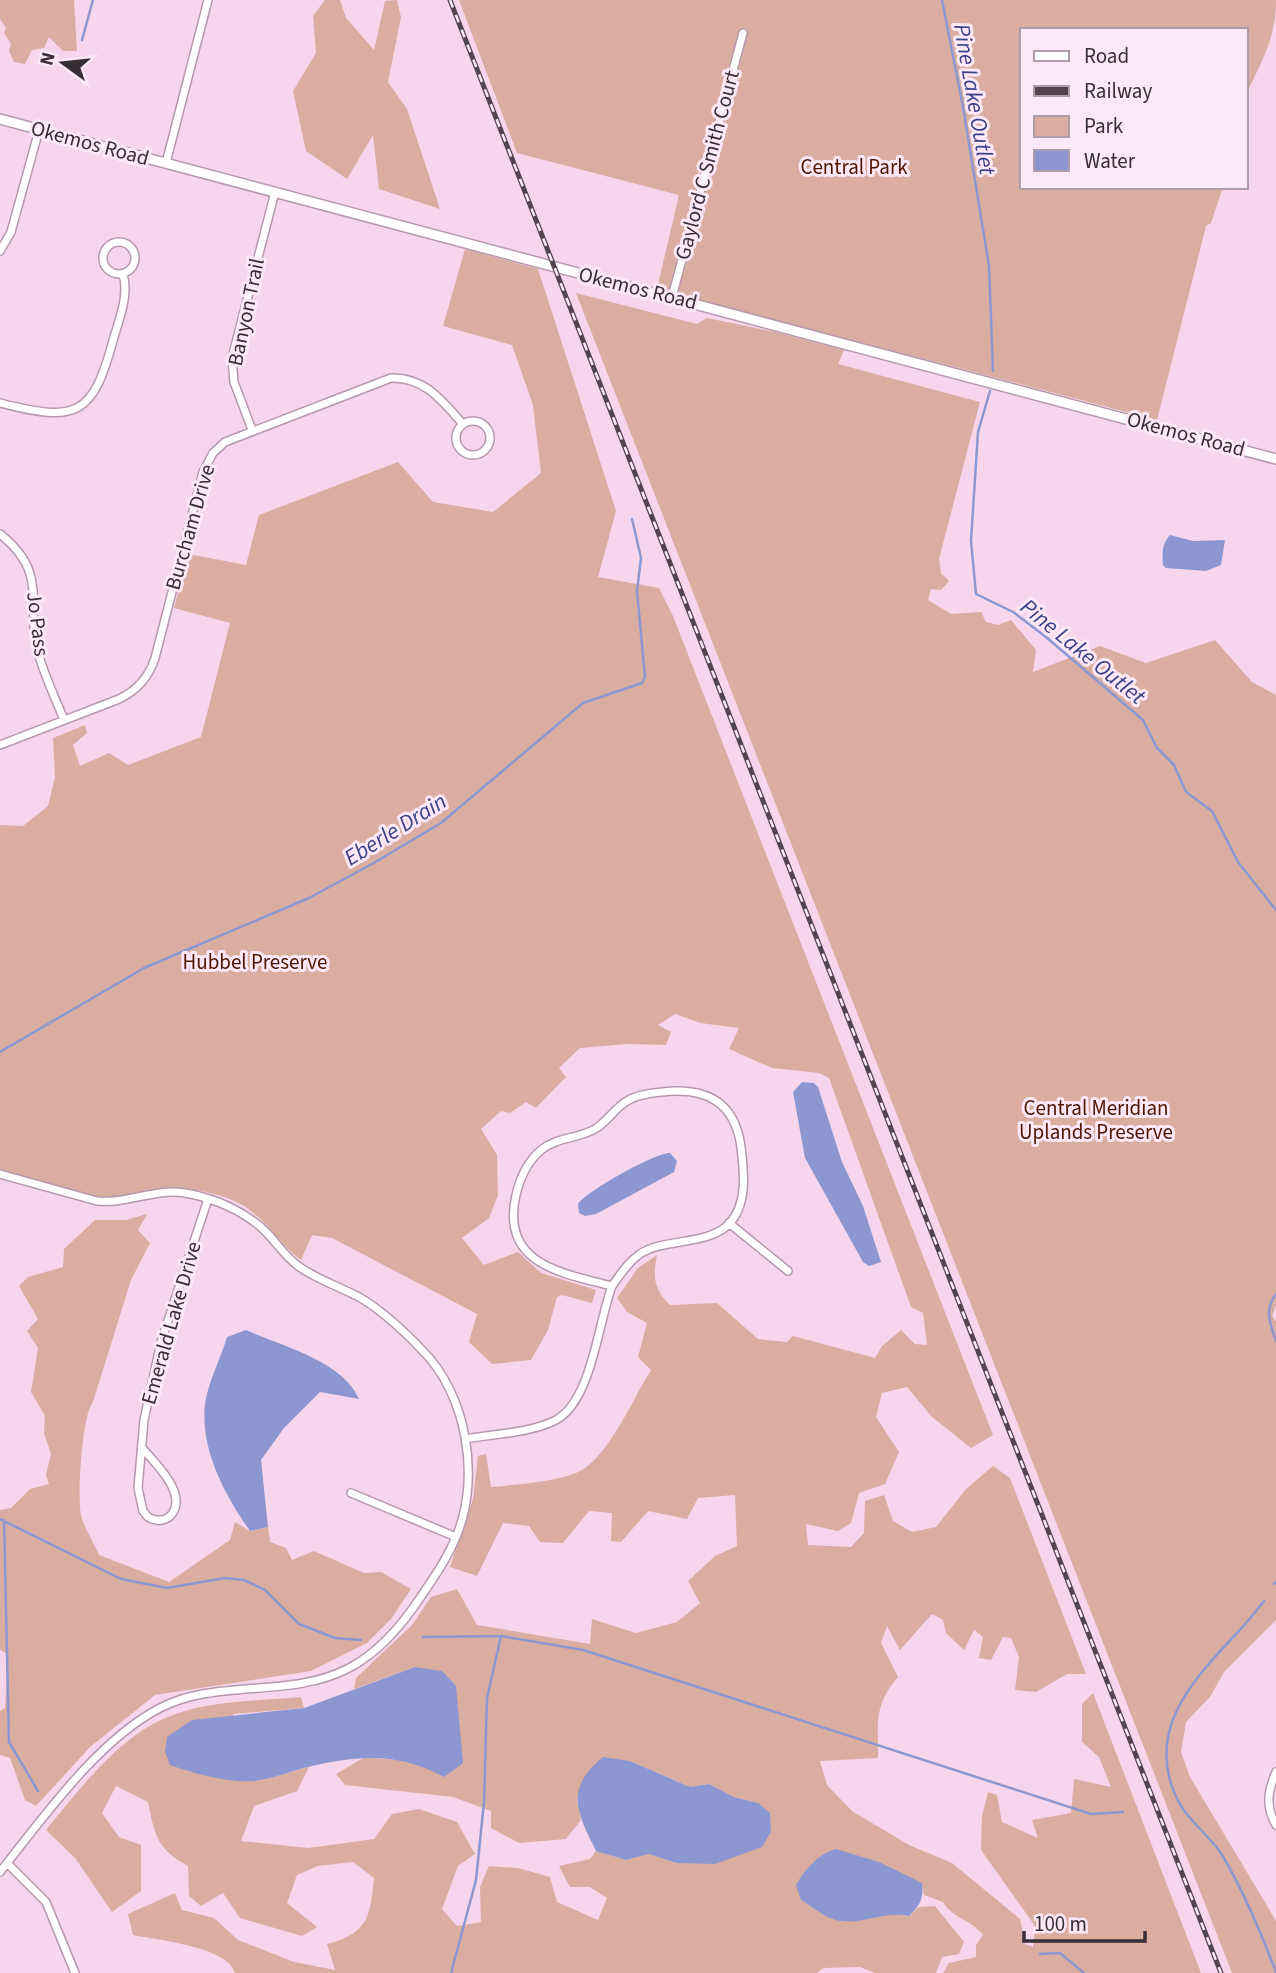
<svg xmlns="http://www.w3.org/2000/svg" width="1276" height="1973" viewBox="0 0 1276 1973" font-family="'Source Sans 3',sans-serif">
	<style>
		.green { fill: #d9ada0 }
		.water { fill: #8c97d1 }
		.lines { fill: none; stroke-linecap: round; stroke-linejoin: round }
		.stream { stroke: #8c97d1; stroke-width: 2.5 }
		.minor-casing { stroke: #b698ae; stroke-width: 10 }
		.tertiary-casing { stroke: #b698ae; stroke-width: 12 }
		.minor { stroke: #fff; stroke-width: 7 }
		.tertiary { stroke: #fff; stroke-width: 9 }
		.rail-casing { stroke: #53444f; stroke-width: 5 }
		.rail { stroke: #fce8f6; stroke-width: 2.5; stroke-dasharray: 8; stroke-linecap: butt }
		.labels { text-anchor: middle; stroke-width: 6; stroke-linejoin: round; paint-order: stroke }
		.street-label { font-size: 21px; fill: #392d36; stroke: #fce8f6 }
		.park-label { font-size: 21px; fill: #4f1402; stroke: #fce8f6 }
		.water-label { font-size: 23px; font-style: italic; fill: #3b4289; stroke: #fce8f6 }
	</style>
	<rect width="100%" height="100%" fill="#f7d6ed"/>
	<!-- green -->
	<path class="green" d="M0,0H74L77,51H63L49,37L44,48L32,50L25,64L14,62L9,51L11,44L4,33L6,28L0,19Z
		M325,0H340L346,18L374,50L385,1L397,0L401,17L388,82L407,109L440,209L379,189L373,135L347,179L306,151L293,91L316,53L313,16Z
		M459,0H1276C1276,38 1262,60 1246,95V30H1022V187H1223L1211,223L1206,226L1157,420L657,289L679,195L517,153Z
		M465,249L538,269L616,511L598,577L659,588L673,616L993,1435L971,1448L932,1417L907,1387L882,1393L876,1417L899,1452L885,1484L859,1493L851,1523L838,1531L806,1524L808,1545L851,1547L864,1533L865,1501L884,1495L893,1521L912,1532L936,1527L966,1489L993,1466L1010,1478L1086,1674H1067L1036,1692L1015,1690L1019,1657L1011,1638L1003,1637L991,1660L979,1658L983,1637L974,1630L964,1650L946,1633L943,1620L932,1614L900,1650L887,1626L881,1643L898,1677C874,1705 878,1722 878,1758L820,1761L827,1785L852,1811L909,1845L952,1863L1020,1919L1025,1944L1033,1947L1035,1926L981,1850L982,1816L988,1792L997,1795L1002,1822L1038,1838L1032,1820L1071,1813L1074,1779L1111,1787L1099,1757L1082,1742V1704L1093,1693L1201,1973H943L949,1963L976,1957V1945L983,1935C972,1920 952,1918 943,1902L924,1895L922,1883L801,1900L846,1921L897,1913L909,1916L919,1907L935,1906L964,1942L959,1954L942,1957L936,1973H875L860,1967L823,1968L817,1973H235C229,1947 157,1940 133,1935L128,1914L175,1893L182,1910L214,1918L238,1940L294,1962L335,1970L327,1944C368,1933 370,1918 374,1878L353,1862L318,1866L297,1875L287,1903L317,1927L302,1936L240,1918L223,1893L201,1906L189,1896L188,1866C157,1849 155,1836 148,1802L116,1786L102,1813L119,1837L141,1845V1891L112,1912L75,1858L46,1830C78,1791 116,1740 163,1719C204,1700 257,1701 301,1697L304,1708L233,1714L258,1781L309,1767L297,1791L254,1806L241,1841L308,1848L374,1839L392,1814L419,1809L457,1822L475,1854L458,1866L442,1909L457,1926L481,1922L480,1887L489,1866L518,1868L550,1877L557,1902L598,1920L607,1898L590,1887H570L559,1866L590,1859L596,1851L626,1860L649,1854L676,1863L758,1803L734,1797L709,1784L690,1787L630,1761L577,1799L581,1820L566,1839L519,1843L491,1828V1811L453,1797L345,1785L336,1774L365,1757L417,1762L444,1777L415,1667L354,1689L356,1678L412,1625L431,1597L457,1589L477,1625L590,1644L592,1619L636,1633L677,1622L700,1603L688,1581L715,1556L737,1546L735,1495L698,1498L687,1519L648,1511L621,1542L611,1541L612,1513L589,1511L563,1543L540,1542L529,1526L503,1523L477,1576L450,1567L473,1499L478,1456L486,1454L491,1487C518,1484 550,1483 576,1473C607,1461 633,1398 651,1370L638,1357L647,1323L627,1312L617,1298L638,1268L657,1255C653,1277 653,1288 670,1305L717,1303L758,1339L787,1342L793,1336L875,1358L882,1346L901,1330L915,1344L927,1345L923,1313L911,1307L829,1078L819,1073L772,1068L729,1049L739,1028L700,1023L675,1014L658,1025L671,1032L666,1045L627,1044L580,1048L559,1068L566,1077L536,1108L526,1102L510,1113L501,1111L481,1129L497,1155L498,1195L489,1218L462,1238L484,1265L518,1252L541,1273L596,1290L592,1303L562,1295L557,1297L548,1330L531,1360L492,1364L469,1342L477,1314L332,1238L312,1235L301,1260C279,1244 267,1220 244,1206C222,1193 186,1186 161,1189C143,1190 126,1198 108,1197C71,1196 35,1180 0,1169V825L23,826L48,806L55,777L53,738L85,725L87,733L73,745L80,766L109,753L128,765L201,737L230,623L174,608L188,554L246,565L259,515L398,462L433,502L493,512L541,473L533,405L512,345L443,326Z
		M576,293L697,324L707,318L775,332L844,350L838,364L980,402L939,559L941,573L949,581L941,590L931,589L928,600L951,614L981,612L986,622L998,625L1011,620L1036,650L1033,672L1100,646L1146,663L1215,640L1252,682L1276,695V1305L1272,1316L1276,1321V1620L1224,1672L1210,1697L1186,1722L1181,1752L1190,1777L1276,1921V1973H1232Z
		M147,1214L138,1230L150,1243L131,1280L93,1402C82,1414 77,1497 81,1515C84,1528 94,1543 99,1555L169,1582L230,1540L235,1522L250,1531L268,1527L270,1542L286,1548L292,1560L314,1551L364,1573L381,1572L411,1589L391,1619L367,1643L311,1671L155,1695L90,1747L36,1806L25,1800L10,1758L0,1755V1711L5,1708L8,1654L0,1650V1510L11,1508L30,1489L49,1484L46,1475L51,1454L44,1433L45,1416L31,1392L38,1348L27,1331L38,1319L19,1286L28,1277L63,1267L64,1249L95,1220H126Z"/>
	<!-- water -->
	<path class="water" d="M1170,535L1193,541L1225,540L1221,565L1206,571L1166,568L1163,565C1162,553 1162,544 1170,535Z
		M802,1082L814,1083L818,1087L842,1162L863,1206L881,1262L869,1266L863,1262L805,1158L793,1092Z
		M670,1153L677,1161L674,1172L596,1214L585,1216L579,1213L578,1204C588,1190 657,1152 670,1153Z
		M246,1330C282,1346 343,1361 359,1399L320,1392L284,1428L261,1460L268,1527L250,1531C225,1495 200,1450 205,1404C208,1382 221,1358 227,1337Z
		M415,1667L442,1671L456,1686L463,1763L444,1777C398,1752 358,1755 308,1767C292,1771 277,1777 261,1780C232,1785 197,1774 170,1765L165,1752L167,1737L192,1720L304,1708Z
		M603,1757L630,1761L690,1787L709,1784L734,1797L758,1803L770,1813L771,1832L762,1847L715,1864L676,1863L649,1854L626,1860L596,1851C577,1812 564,1789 603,1757Z
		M836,1849L879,1862L922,1883C924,1898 920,1906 909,1916C883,1910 855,1929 830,1918C820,1914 810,1905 801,1900L796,1885C806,1868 817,1855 836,1849Z"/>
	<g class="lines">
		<!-- stream -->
		<path class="stream" d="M942,0L963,107L989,266L993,371
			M82,40L93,0
			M990,391L978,432L971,541L976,594L1013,612L1046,637L1143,720L1157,748L1174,765L1186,792L1212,811L1238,862L1276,910
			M0,1052L144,968L309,898L372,864L441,823L583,703L642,683L645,677L637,591L641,558L632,519
			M1276,1294C1264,1309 1270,1324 1276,1341
			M0,1519L121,1579L167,1588L225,1578L244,1580L265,1590L299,1624L335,1638L361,1640
			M4,1520L9,1742L38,1791
			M1274,1584L1276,1582
			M1264,1601C1237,1638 1199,1666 1177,1710C1162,1742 1163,1775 1181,1806C1192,1824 1211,1837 1222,1855C1244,1891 1261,1933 1276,1972
			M423,1637L501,1636L583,1650L1091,1814L1123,1812
			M1040,1954L1060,1953L1084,1973
			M451,1973L476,1880L484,1802L487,1698L501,1636"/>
		<defs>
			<path id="minor" d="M166,163L208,0
				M103 258a16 16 0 1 1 32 0a16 16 0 1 1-32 0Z
				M0,251L11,232L39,130
				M672,297L743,33
				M0,403C78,423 93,416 114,337C120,317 129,295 123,274
				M456 438a17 17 0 1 1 34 0a17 17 0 1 1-34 0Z
				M252,430L234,382L232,358L275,192
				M0,534C49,573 26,601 37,649C43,673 55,697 64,720
				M0,745L119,699C138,690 149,677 155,658L203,472L213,453L225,442L391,378C425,377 442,401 463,424
				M0,1174L97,1201C127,1204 156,1188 185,1193C215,1198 247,1212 268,1234C279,1246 287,1259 301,1268C319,1280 340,1287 359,1297C383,1311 403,1330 422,1350C467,1394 481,1479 456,1537C447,1559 433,1579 420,1598C402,1625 378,1653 349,1668C290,1699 218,1678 160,1708C98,1740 43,1818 0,1872
				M729,1223L788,1271
				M465,1439C493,1434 531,1433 556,1420C592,1400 598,1323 612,1286C561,1273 500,1264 516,1195C520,1178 528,1161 541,1150C557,1137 577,1139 595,1129C607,1122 615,1108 627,1101C636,1095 651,1093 662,1092C706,1087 735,1102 741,1147C744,1172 748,1204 729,1224C707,1246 663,1238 640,1254C628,1262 620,1275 612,1286
				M143,1449C156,1464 191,1497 169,1517C162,1522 155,1521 148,1517L143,1511L138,1488L144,1420L161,1342L208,1199
				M351,1493L456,1537
				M1276,1772C1268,1791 1265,1806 1276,1825
				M7,1863L46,1902L75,1973"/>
			<path id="tertiary" d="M0,119L1276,459"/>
		</defs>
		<!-- minor casing -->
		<use href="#minor" class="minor-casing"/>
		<!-- tertiary casing -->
		<use href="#tertiary" class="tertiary-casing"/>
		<!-- minor -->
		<use href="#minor" class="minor"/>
		<!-- tertiary -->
		<use href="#tertiary" class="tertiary"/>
		<defs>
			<path id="rail" d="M450,0L1221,1973"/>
		</defs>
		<!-- rail casing -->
		<use href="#rail" class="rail-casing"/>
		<!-- rail -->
		<use href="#rail" class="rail"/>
	</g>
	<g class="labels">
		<!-- street labels -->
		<g class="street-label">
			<text transform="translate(90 143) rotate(15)" y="7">Okemos Road</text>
			<text transform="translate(707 165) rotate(-75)" y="7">Gaylord C Smith Court</text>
			<text transform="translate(638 288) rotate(14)" y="7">Okemos Road</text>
			<text transform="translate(246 312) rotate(-78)" y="7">Banyon Trail</text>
			<text transform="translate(1186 434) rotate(15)" y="7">Okemos Road</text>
			<text transform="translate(190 527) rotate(-74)" y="7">Burcham Drive</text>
			<text transform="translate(38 624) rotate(83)" y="7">Jo Pass</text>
			<text transform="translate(171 1323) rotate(-74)" y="7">Emerald Lake Drive</text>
		</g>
		<!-- park labels -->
		<g class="park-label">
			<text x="854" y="174">Central Park</text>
			<text x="255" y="969">Hubbel Preserve</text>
			<text x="1096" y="1115">Central Meridian<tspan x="1096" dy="24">Uplands Preserve</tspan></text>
		</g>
		<!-- water labels -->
		<g class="water-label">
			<text transform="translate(975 99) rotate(80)" y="8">Pine Lake Outlet</text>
			<text transform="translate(1083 651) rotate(39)" y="8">Pine Lake Outlet</text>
			<text transform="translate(395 829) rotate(-32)" y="8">Eberle Drain</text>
		</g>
	</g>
	<!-- legend -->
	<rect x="1020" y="28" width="228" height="161" fill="#fce8f6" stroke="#ae9da9" stroke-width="2"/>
	<rect x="1034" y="51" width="35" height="10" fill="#ffffff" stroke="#ae9da9" stroke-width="2"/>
	<text x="1084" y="63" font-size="21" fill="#392d36">Road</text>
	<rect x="1034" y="86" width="35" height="10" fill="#53444f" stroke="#ae9da9" stroke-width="2"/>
	<text x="1084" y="98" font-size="21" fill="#392d36">Railway</text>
	<rect x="1034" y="116" width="35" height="21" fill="#d9ada0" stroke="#ae9da9" stroke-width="2"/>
	<text x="1084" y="133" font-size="21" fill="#392d36">Park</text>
	<rect x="1034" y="150" width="35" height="21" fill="#8c97d1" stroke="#ae9da9" stroke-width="2"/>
	<text x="1084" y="168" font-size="21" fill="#392d36">Water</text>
	<!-- north arrow -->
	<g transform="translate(63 63) rotate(285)" stroke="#fce8f6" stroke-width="5" paint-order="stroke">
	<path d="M0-5L12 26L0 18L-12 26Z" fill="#392d36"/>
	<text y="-10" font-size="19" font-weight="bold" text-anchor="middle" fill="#392d36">N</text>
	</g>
	<!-- scale -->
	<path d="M1024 1931v10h121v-10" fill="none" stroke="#392d36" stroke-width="3.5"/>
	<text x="1034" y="1931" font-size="21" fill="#392d36" stroke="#fce8f6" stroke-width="5" paint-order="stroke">100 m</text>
</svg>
